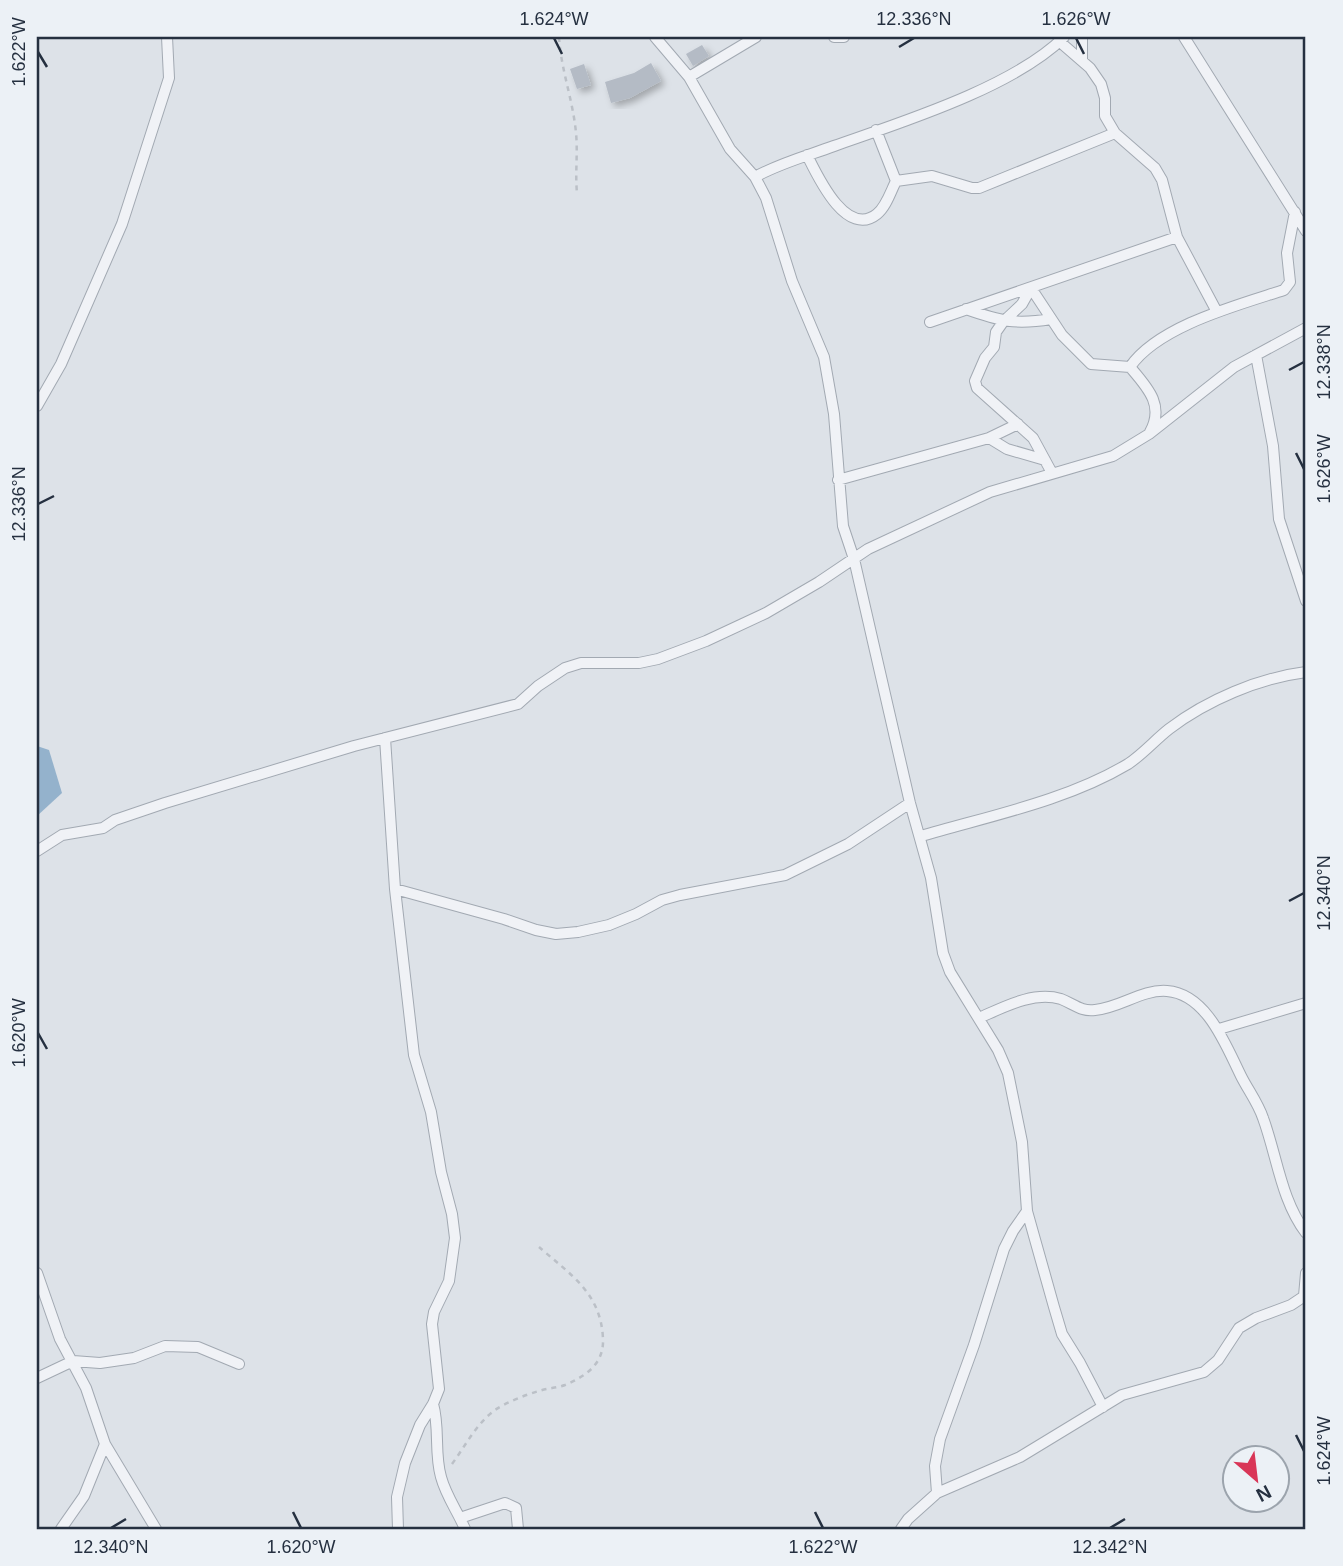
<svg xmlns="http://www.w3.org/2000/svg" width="1343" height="1566" viewBox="0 0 1343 1566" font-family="Arial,sans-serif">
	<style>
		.water { fill: #94b2cc }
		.building { fill: #b4bbc5; filter: url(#shadow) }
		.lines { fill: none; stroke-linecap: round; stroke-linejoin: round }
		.street-casing { stroke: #a2a9b2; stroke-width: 12 }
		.path { stroke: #bbc0c7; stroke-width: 2.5; stroke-dasharray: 5 5; stroke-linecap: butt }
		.street { stroke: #f0f2f6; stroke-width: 10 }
		.ticks { fill: none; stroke: #253040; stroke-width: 2.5 }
		.neatline { fill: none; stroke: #253040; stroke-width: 2.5 }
		.ticks-label { font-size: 18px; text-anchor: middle; fill: #253040 }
	</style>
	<defs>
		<filter id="shadow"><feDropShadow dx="4" dy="4" stdDeviation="3.5" flood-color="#0004"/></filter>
	</defs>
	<rect width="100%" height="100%" fill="#dde2e8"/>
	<!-- water -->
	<path class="water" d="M37,746L49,750L62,793L37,816Z"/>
	<!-- building -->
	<path class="building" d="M702,45L709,56L693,66L686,54Z
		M651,63L661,81L630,98L611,103L605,82L634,73Z
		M584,64L591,85L577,89L570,69Z"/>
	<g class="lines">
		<defs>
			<path id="street" d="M655,37L689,77L730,149L755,177L766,198L792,281L824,357L834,414L843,526L854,559L910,803L931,878L943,953L950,972L998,1050L1008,1073L1022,1142L1027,1211L1054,1307L1062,1334L1080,1363L1103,1407
				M834,37H844
				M1184,37L1306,231
				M1060,42L1090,68L1101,84L1105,98V116L1115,133L1155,168L1162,180L1177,237L1217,312
				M1082,61V37
				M689,77L756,37
				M807,155C817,175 846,239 877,214C886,207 891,191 896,181L876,130
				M755,177C780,163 807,156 834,146C902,122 1014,87 1064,37
				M896,181L932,176L972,188H979L1115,133
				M966,309C1000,321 1015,325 1051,319
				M930,322L1177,237
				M1256,355L1273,446L1279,519L1306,601
				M1130,367C1158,326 1238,305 1284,290L1290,282L1287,253L1295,212
				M37,406L61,364L122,224L169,78L167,37
				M989,438L1007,449L1045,460
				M1052,473L1033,438L977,388L975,381L985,358L994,347L996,332L1003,322L1022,304L1031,288L1062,335L1091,364L1130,367C1147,387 1165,405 1150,432
				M838,480L989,438L1018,424
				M385,738L395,889L414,1055L431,1112L441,1172L452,1214L455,1238L449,1281L434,1312L432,1324L439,1389L433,1404L420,1425L405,1463L397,1497L398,1529
				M921,836C989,816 1066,801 1128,764C1143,754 1155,740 1169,729C1207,700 1259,678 1306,672
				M37,851L62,835L103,828L115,820L165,803L354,746L518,704L538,686L565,668L581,663H639L658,659L706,641L766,613L819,582L868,549L990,492L1113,456L1149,434L1234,367L1306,328
				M395,889L504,919L536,930L556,934L578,932L609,925L636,914L662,900L680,895L785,875L848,844L910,803
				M979,1018C1004,1007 1033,991 1061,999C1074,1004 1081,1012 1095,1010C1120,1008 1142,989 1167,991C1207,994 1226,1046 1241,1076C1248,1090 1258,1103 1263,1118C1277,1156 1281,1200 1306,1233
				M1219,1029L1306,1003
				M37,1273L60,1339L86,1388L105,1444L156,1529
				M1304,1296L1306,1273
				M37,1378L73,1361L100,1363L134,1358L165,1346L198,1347L239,1364
				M433,1404C440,1428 434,1453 441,1477C446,1496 458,1512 465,1529
				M937,1493L935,1466L940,1439L974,1345L1004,1249L1013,1231L1027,1211
				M460,1518L505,1503L516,1508L518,1529
				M61,1529L84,1496L105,1444
				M901,1529L908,1519L937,1493L1020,1457L1122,1395L1204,1372L1218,1360L1239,1328L1256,1318L1291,1305L1306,1295"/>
		</defs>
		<!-- street casing -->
		<use href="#street" class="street-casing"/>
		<!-- path -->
		<path class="path" d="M559,37C561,70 573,100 576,133C578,153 575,173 577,193
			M452,1464C466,1445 476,1424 495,1410C507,1402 525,1395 539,1391C548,1388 557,1388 565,1385C586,1376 604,1364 603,1339C601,1293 571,1275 539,1247"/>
		<!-- street -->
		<use href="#street" class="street"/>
	</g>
	<!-- ticks -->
	<path class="ticks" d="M554,38L562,54M1076,38L1084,54M899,47L914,38M38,52L47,67M1289,370L1304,362M1296,453L1304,469M38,504L54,496M1289,901L1304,893M38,1033L47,1049M1296,1435L1304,1451M293,1512L301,1528M815,1512L823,1528M111,1528L126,1519M1110,1528L1125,1519"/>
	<!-- border -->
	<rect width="1343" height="1566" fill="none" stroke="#ecf1f6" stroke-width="77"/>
	<!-- north arrow -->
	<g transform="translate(1256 1479) rotate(152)"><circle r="33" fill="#ecf1f6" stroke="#9ca4ad" stroke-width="2"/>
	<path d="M0-5L12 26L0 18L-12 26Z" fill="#d93657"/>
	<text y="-10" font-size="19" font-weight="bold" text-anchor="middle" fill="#253040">N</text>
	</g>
	<rect x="38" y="38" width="1266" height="1490" class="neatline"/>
	<g class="ticks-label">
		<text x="554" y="25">1.624°W</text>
		<text x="914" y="25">12.336°N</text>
		<text x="1076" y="25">1.626°W</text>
		<text transform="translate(19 52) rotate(-90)" y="6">1.622°W</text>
		<text transform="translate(1324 362) rotate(-90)" y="6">12.338°N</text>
		<text transform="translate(1324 469) rotate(-90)" y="6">1.626°W</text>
		<text transform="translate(19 504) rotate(-90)" y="6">12.336°N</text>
		<text transform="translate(1324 893) rotate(-90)" y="6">12.340°N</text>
		<text transform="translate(19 1033) rotate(-90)" y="6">1.620°W</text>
		<text transform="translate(1324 1451) rotate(-90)" y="6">1.624°W</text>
		<text x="111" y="1553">12.340°N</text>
		<text x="301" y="1553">1.620°W</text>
		<text x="823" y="1553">1.622°W</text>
		<text x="1110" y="1553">12.342°N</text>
	</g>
</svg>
